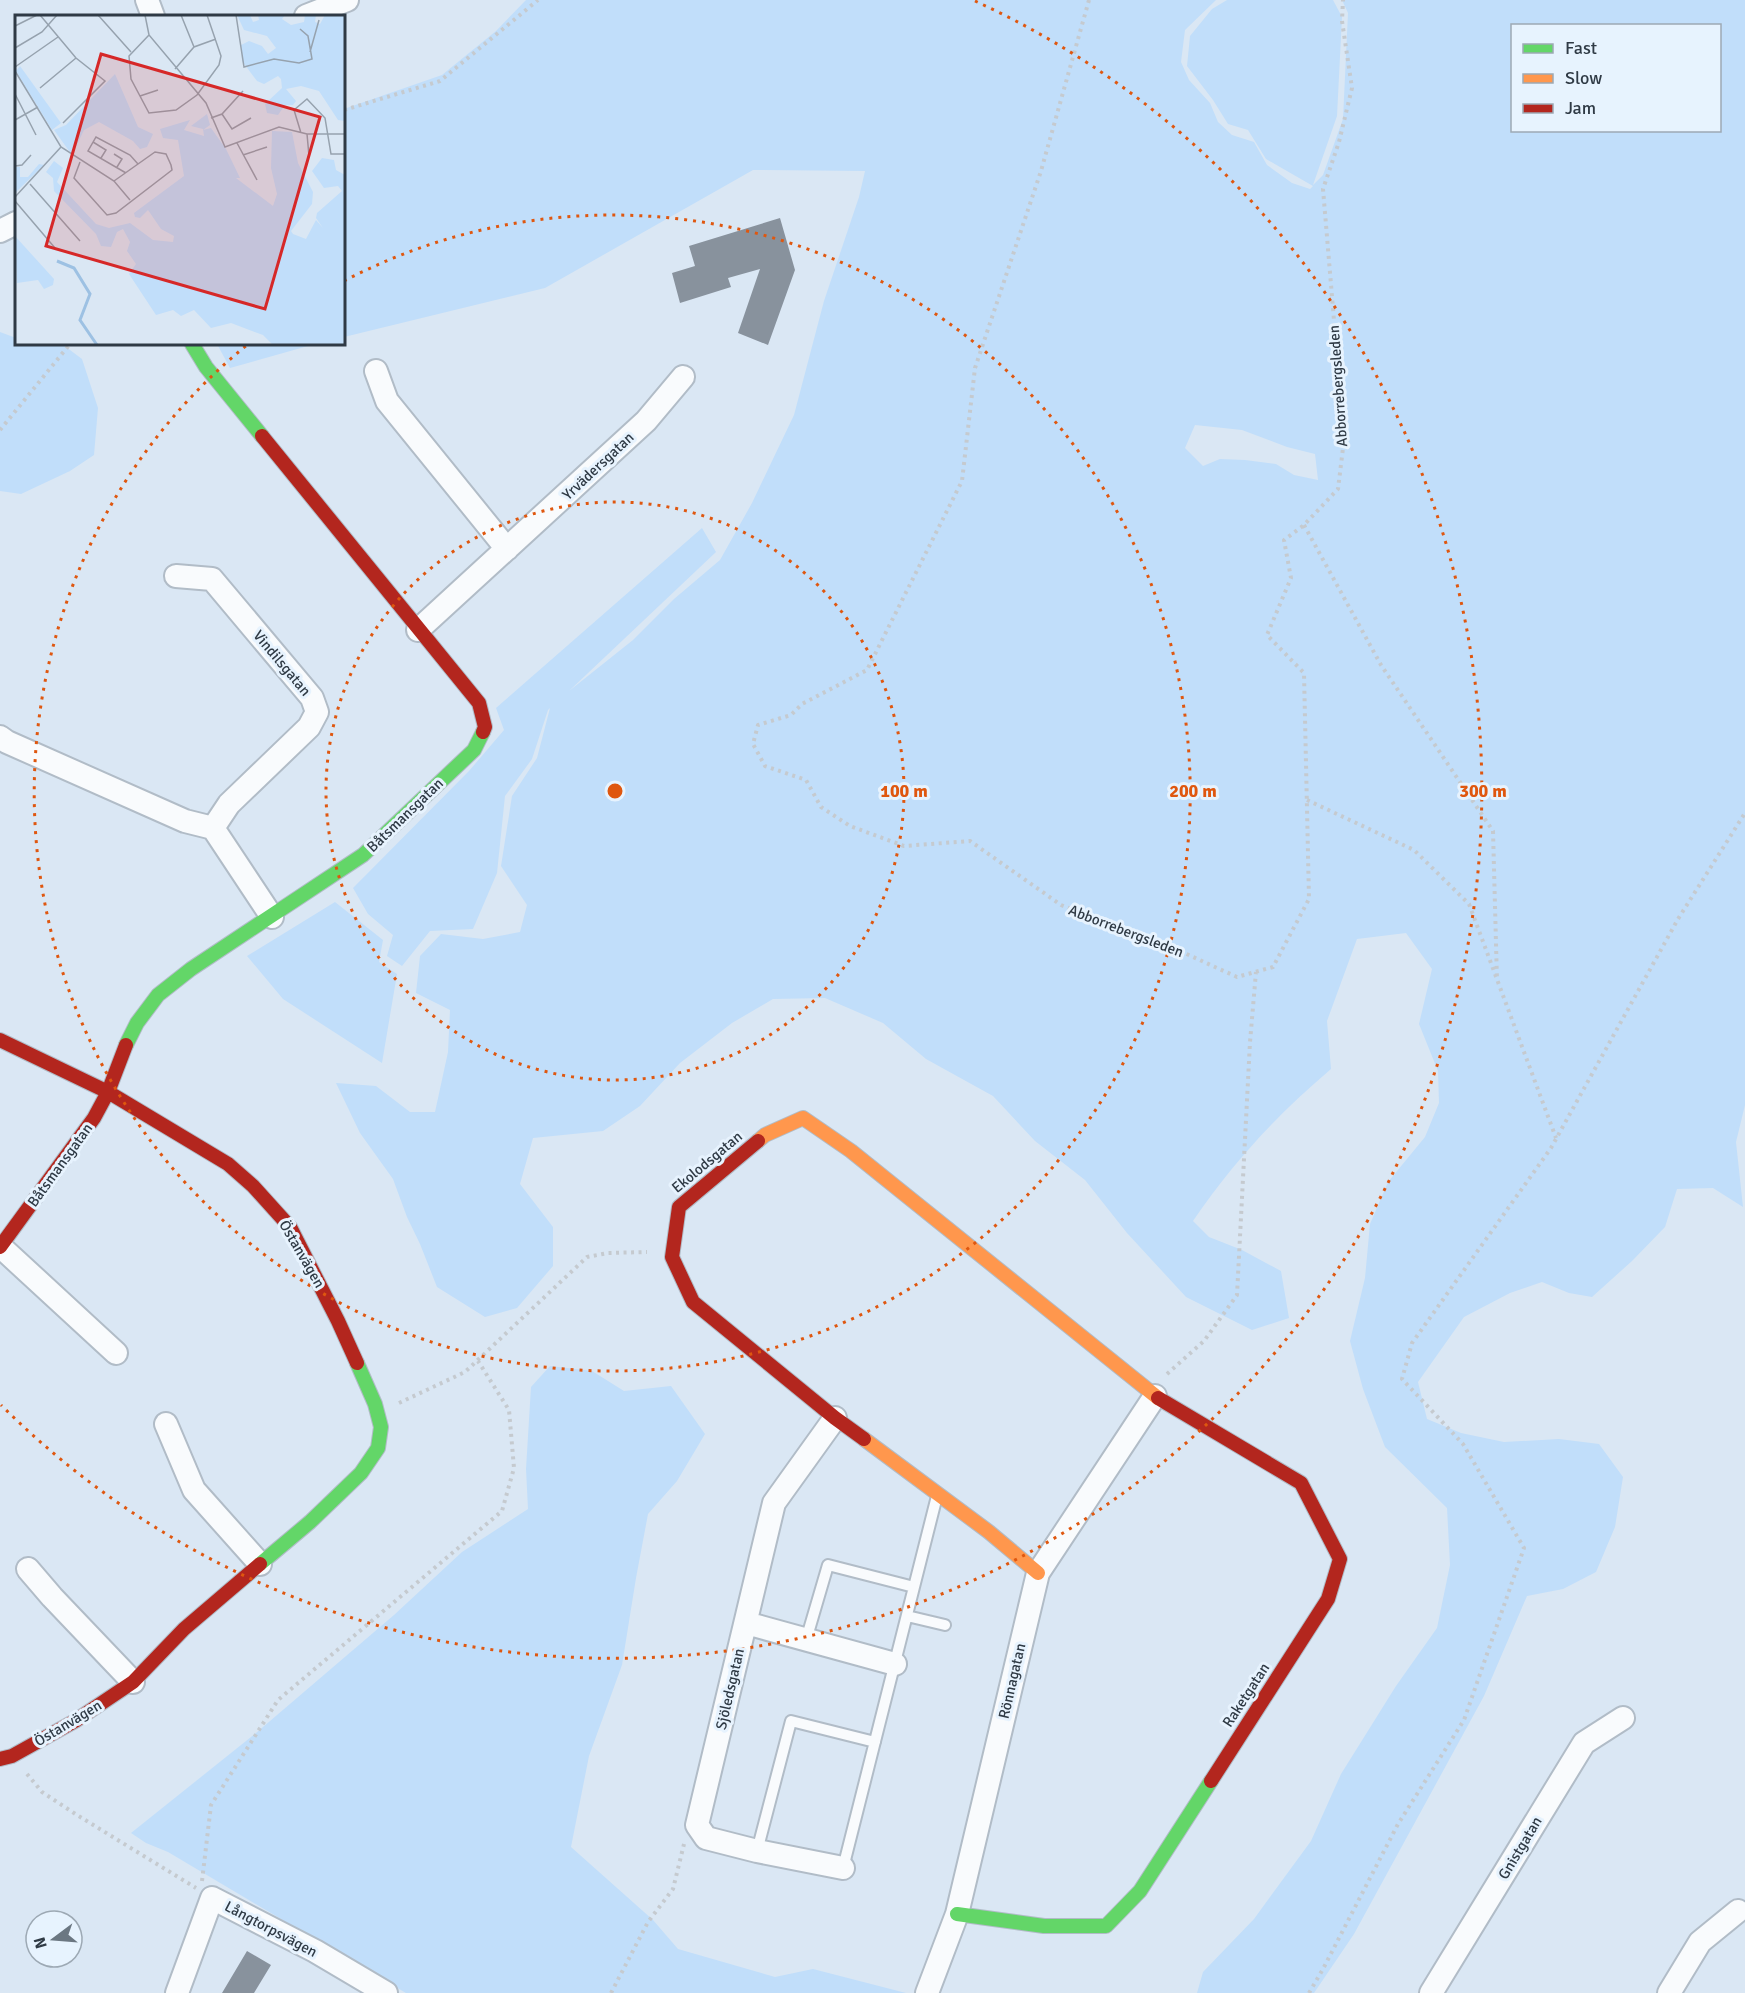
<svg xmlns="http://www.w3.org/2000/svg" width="1745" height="1993" viewBox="0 0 1745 1993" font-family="Signika,sans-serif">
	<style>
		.green { fill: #c1defa; fill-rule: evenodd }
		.building { fill: #88929d }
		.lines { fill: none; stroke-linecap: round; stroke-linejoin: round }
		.lane-casing { stroke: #b1bcc7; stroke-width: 14 }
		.street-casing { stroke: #b1bcc7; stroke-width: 26 }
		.fast-casing { stroke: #b1bcc7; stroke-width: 16 }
		.slow-casing { stroke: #b1bcc7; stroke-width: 16 }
		.jam-casing { stroke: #b1bcc7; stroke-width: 16 }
		.path { stroke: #c5cacf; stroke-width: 4; stroke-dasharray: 3 4.5; stroke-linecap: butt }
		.lane { stroke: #f9fbfd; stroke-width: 10 }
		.street { stroke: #f9fbfd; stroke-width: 22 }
		.fast { stroke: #63d668; stroke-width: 14 }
		.slow { stroke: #ff974d; stroke-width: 14 }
		.jam { stroke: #b3261e; stroke-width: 14 }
		.ring { fill: none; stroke: #df570f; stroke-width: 3; stroke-dasharray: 3 6 }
		.labels { text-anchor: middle; stroke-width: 6; stroke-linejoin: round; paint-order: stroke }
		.street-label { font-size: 15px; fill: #2f3a45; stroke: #e7f3fe }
		.inset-river { fill: none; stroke: #9dc1e3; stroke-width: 3 }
		.inset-road { fill: none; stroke: #96a2ae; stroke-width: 1.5 }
		.view { fill: #d62828; fill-opacity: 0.15; stroke: #d62828; stroke-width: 3 }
		.inset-edge { fill: none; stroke: #2f3a45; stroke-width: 3 }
		.centre { fill: #df570f; stroke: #e7f3fe; stroke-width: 3 }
		.ring-label { font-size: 18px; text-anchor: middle; font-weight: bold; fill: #df570f; stroke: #e7f3fe; stroke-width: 6; stroke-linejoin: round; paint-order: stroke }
	</style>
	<rect width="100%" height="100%" fill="#dae7f4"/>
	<!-- green -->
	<path class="green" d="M526,0H1216L1185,30L1181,62L1189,80L1210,103L1218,122L1232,135L1254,142L1267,165L1292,183L1310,189L1313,186L1266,159L1248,130L1228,124L1213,100L1187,66L1190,36L1212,9L1227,0H1333L1342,17L1337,116L1313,185L1323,175L1343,119L1348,13L1342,0H1745V1105L1736,1142L1743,1207L1713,1188L1677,1189L1665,1227L1632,1261L1592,1297L1569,1293L1542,1282L1510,1293L1464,1317L1418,1382L1427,1419L1461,1433L1504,1442L1559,1439L1599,1444L1623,1477L1615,1527L1596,1572L1563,1589L1527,1596L1484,1696L1354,1934L1314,1993H1197L1203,1972L1254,1919L1311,1841L1341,1774L1396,1686L1437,1628L1450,1565L1447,1508L1385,1447L1363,1389L1350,1341L1365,1278L1370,1224L1388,1182L1425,1137L1439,1103L1438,1071L1419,1024L1432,969L1406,933L1357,939L1327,1021L1331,1069C1276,1116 1234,1161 1193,1221L1209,1237L1242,1250L1281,1271L1289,1318L1252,1330L1186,1297L1127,1233L1085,1180L1035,1141L993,1096L926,1059L883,1023L825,998L773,999L732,1023L680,1063L640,1106L603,1131L533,1138L520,1184L553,1227V1266L517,1308L485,1317L437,1287L420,1244L407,1217L393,1179L360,1133L336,1083L376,1086L410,1112H435L448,1052L450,1010L416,993L420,956L441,934L483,939L520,932L527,905L501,866L512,796L537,758L550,708L548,710L532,759L505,796L497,873L473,929L430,931L402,966L387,956L393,935L368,914L353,888L469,771L504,730L496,708L702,528L716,552L569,691L633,640L674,599L720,560L752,503L794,415L824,301L859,197L865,171L753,170L545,288L344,337V109L442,75L496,31ZM1512,26H1720V130H1512ZM1195,425L1242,430L1287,447L1315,454L1318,480L1294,475L1276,464L1245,460L1220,459L1203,466L1185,448Z
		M0,332L16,338V344H62L82,359L98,408L94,455L70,471L21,494L0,491Z
		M217,344H315L230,368Z
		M335,902L383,940L379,962L397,974L382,1063L283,999L247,956Z
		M550,1366L592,1371L624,1391L671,1386L705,1434L677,1481L648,1514L636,1578L622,1665L589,1756L571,1847L653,1920L678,1949L775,1977L813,1969L906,1993H406L168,1852L146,1843L131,1833L256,1733L394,1615L462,1552L528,1509L526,1469L531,1387Z"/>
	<!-- building -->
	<path class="building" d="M780,218L795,270L768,345L738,333L760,269L728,278L731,287L680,303L672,273L695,266L689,246Z
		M247,1951L271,1965L254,1993H222Z"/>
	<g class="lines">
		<defs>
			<path id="lane" d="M907,1616L945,1625
				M806,1640L828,1565L914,1587
				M757,1851L791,1721L875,1742
				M843,1868L937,1496"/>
			<path id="street" d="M147,0L153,16
				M306,16L347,0
				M0,231L16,223
				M376,371L387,401L507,549
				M176,576L212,579L312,698L317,712L309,727L229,804L213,828
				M418,630L646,421L683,377
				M0,737L7,742L185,821L213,828L272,917
				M1,1247L116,1353
				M835,1418L774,1503L697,1825L706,1838L757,1851L843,1868
				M166,1424L194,1490L260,1564
				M28,1569L52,1597L133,1682
				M746,1623L895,1664
				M177,1993L212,1898L315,1951L386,1993
				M927,1993L957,1914L1038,1573L1155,1396
				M1431,1993L1584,1743L1623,1718
				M1669,1993L1700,1942L1738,1911"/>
			<path id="fast" d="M192,344L206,367L262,436
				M126,1045L137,1023L158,995L191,969L363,855L474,750L483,732
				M260,1564L310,1522L361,1473L378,1448L381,1427L375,1404L357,1363
				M957,1914L1044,1926H1106L1140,1891L1211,1781"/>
			<path id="slow" d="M758,1141L765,1135L803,1118L851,1151L1158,1398
				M864,1439L989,1532L1038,1573"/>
			<path id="jam" d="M262,436L479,703L485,727L483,732
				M0,1040L108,1092L228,1164L253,1186L290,1227L338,1321L357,1363
				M758,1141L679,1207L672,1257L693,1302L835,1418L864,1439
				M0,1247L94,1118L108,1092L126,1045
				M1158,1398L1301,1483L1340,1559L1328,1599L1211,1781
				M0,1759L12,1756L75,1721L133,1682L184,1629L260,1564"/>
		</defs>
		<!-- lane casing -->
		<use href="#lane" class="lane-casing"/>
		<!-- street casing -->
		<use href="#street" class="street-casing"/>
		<!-- fast casing -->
		<use href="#fast" class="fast-casing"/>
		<!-- slow casing -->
		<use href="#slow" class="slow-casing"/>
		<!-- jam casing -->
		<use href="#jam" class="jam-casing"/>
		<!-- path -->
		<path class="path" d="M1089,0L1041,171L975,368L962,481L867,670L802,704L791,715L758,725L753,744L765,766L806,780L821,807L850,826L904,846L970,841L1061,905L1169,946L1237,977L1273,967L1309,899L1304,673L1267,635L1291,578L1284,540L1304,525L1338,489L1344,440L1323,189L1339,142L1352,88L1342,21L1343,0
			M344,110L440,81L538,0
			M0,430L70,344
			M1304,525L1381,665L1493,831L1497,981
			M1307,800L1414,850L1469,904L1556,1138
			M1167,1374L1204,1341L1237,1295L1250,1042L1256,972
			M399,1403L465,1372L587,1257L608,1253L647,1252
			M27,1774L42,1792L77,1815L196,1888
			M202,1881L211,1805L278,1700L502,1511L514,1468L509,1410L478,1361
			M611,1993L648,1922L673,1889L684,1844
			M1309,1993L1323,1969L1398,1824L1464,1720L1524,1548L1463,1444L1402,1379L1412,1343L1551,1148L1678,919L1745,813"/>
		<!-- lane -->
		<use href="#lane" class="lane"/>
		<!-- street -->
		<use href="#street" class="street"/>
		<!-- fast -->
		<use href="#fast" class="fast"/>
		<!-- slow -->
		<use href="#slow" class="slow"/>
		<!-- jam -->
		<use href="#jam" class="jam"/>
	</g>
	<!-- distance rings -->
	<g class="ring">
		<circle cx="615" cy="791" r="289"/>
		<path d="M344 281A578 578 0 1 1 247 345"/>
		<path d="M975 1A868 868 0 1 1 1 1405"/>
	</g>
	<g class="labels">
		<!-- street labels -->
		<g class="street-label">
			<text transform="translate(1338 386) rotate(-94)" y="5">Abborrebergsleden</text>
			<text transform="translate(598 466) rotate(-43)" y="5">Yrvädersgatan</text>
			<text transform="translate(282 663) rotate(50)" y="5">Vindilsgatan</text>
			<text transform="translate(405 815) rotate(-44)" y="5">Båtsmansgatan</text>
			<text transform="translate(1126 931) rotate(21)" y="5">Abborrebergsleden</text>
			<text transform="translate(707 1162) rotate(-40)" y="5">Ekolodsgatan</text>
			<text transform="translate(60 1165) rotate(-54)" y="5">Båtsmansgatan</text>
			<text transform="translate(302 1254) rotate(60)" y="5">Östanvägen</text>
			<text transform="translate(1012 1681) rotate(-77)" y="5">Rönnagatan</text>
			<text transform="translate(730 1689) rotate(-77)" y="5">Sjöledsgatan</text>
			<text transform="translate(1246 1695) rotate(-57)" y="5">Raketgatan</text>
			<text transform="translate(68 1723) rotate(-31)" y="5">Östanvägen</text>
			<text transform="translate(1520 1848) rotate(-59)" y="5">Gnistgatan</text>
			<text transform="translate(271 1929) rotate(28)" y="5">Långtorpsvägen</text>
		</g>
	</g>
	<!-- overview -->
	<g transform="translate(15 15)">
		<rect width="330" height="330" fill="#dae7f4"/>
		<path d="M222,0H235L238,7L244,5L243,0H270L267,4L276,10L289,7L290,0H301L300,7L305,9L310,0H330V106L323,105L304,76L286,71L271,74L281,86L278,90H270L263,100L252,98L250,89L267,73L266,64L263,61L249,69L242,66L227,46L226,30L234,26L247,31L253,39L261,33L252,21L229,15ZM5,51L46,108L37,115L1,56ZM100,59L123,112L138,119L132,132L125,134L118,126L84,107L69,115L57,140L39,115L51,110ZM192,99L195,110L188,115L196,113L211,134L225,163H221L258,191L262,179L256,153L257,116L277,117L283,148L298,177L297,189L276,216L278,219L291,224L301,205L308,213L301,203L302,198L327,176L323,171L309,173L297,156L307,143L319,145L321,155L330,160V330H258L248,320L216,308L196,313L179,295L166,301L158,295L141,300L114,259L121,249L112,236L115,227L108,214L102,217L96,232L86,231L81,219L39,176L38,163L31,157L39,146L48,153L42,167L81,209L94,213L115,208L138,225L158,227L159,221L146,214L133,195L125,203L120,202L119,198L169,161L163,125L148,123L145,114L175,105L169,115L189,121L188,114L176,111ZM24,149L29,150L0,178L1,152H5V162H13ZM0,221L39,264L38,270L29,274L23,265L2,268Z" fill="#c1defa"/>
		<path class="inset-river" d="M42,246L59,253L75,279L65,305L82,330"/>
		<path class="inset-road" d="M25,0L61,43L90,66L48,108M83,0L116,37M130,0L134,20L191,88L210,132L264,112L292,119H330M166,0L179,32M221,0L229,52L259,44L284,48L297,44L293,21L285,14M0,11L22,0M134,20L114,41L116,64L134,98L161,95L182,80L204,50L206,41L192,0M0,33L27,17L42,0M295,37L304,5M0,52L43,22M160,54L179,32L201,24M0,56L46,132L99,166L115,185M25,73L61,43M0,79L21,120M125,81L143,75M207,99L217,114L236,103M196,103L207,99L228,76M0,105L23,92M286,118L279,95L292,84L310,103L316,139H330M292,119L294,141M78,127L91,135L86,143M222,128L242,165M99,139L107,144L102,152M228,140L252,132M65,147L59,163L92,200L101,198L157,155L156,150L151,139L140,137L99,166M0,151L7,150L16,140M111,158L73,136L81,122L115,140L123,149M15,169L65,226M0,182L46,132M0,186L40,233"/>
		<path class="view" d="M86,39L305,102L250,294L31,231Z"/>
		<rect width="330" height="330" class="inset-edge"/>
	</g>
	<circle cx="615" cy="791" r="9" class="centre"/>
	<g class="ring-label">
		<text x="904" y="797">100 m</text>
		<text x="1193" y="797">200 m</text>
		<text x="1483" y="797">300 m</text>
	</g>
	<!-- legend -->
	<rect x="1511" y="24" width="210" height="108" fill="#e7f3fe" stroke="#9da9b4" stroke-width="1.5"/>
	<rect x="1523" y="44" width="30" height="9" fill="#63d668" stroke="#9da9b4" stroke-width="1.5"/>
	<text x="1565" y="54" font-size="18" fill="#2f3a45">Fast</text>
	<rect x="1523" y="74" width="30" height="9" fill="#ff974d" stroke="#9da9b4" stroke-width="1.5"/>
	<text x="1565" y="84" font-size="18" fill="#2f3a45">Slow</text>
	<rect x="1523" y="104" width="30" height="9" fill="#b3261e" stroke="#9da9b4" stroke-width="1.5"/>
	<text x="1565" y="114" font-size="18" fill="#2f3a45">Jam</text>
	<!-- north arrow -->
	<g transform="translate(54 1939) rotate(254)"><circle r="28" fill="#e7f3fe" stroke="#9da9b4" stroke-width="1.5"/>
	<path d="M0-4.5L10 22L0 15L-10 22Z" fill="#6b7782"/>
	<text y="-9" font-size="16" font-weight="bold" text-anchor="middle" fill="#2f3a45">N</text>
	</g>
</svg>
